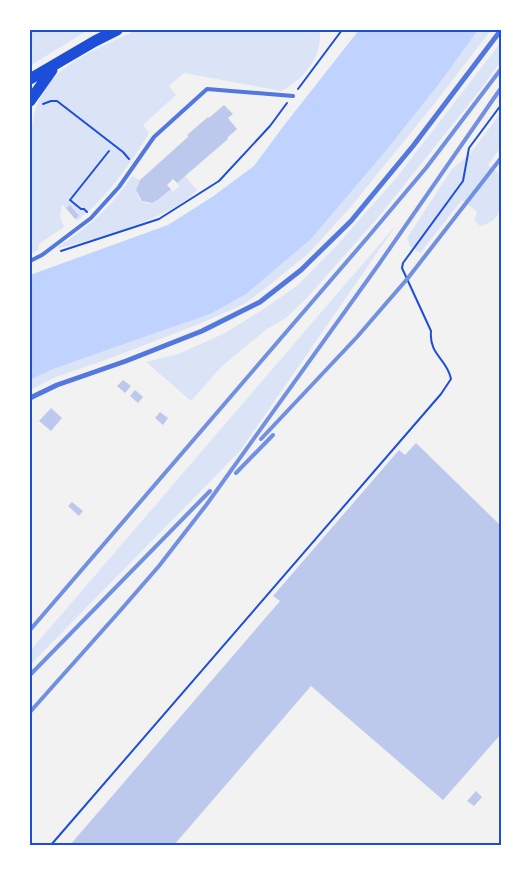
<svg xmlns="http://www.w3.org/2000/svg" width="531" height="875" viewBox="0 0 531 875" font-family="Helvetica,sans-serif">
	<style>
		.green { fill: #dbe4f7 }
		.water { fill: #bfd3fe }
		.building { fill: #bdc9ec }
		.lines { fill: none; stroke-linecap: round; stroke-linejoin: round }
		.path { stroke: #1d4ed8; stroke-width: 2 }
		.service { stroke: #5277de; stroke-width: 4 }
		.minor { stroke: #5277de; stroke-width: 5 }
		.primary { stroke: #1d4ed8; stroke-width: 11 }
		.rail { stroke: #7290e2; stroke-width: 4 }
		.neatline { fill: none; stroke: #1d4ed8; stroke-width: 2 }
	</style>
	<rect width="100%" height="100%" fill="#f2f2f2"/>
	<!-- green -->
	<path class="green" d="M30,30H88L30,66Z
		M137,30H320C320,36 320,44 318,50C313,67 297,84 281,91L184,73L169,86L176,95L143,125L149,133C130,165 106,198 77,221L62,204L60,216L64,227L39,244L38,250L30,254C30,228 30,203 30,178C31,144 27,107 52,80C74,56 108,44 137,30Z
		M478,30H491L435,103L349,209L309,253L267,287L244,304L199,324L111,358L56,377L30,390V380L53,369L210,314L311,239L384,153L439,84Z
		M501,42V61L481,89L381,214L306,299L286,318L267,329L222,366L191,401L146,362L178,354L225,333L259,312L297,286L338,244L397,177Z
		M501,112V147L488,165L501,175C501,196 506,221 480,226L474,220L477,212L462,200L420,253L410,246L407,238L452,169L471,153Z
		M132,176L140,180C132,191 140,208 155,202C161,200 166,193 171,189L173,192L179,186L177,183L185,176L197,190C172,218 96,239 59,248L58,247C90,226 111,207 132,176Z
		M397,224L240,451L30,665V651Z"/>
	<!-- water -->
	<path class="water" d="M359,30H478L439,84L384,153L311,239L246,294L210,314L53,369L30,380V275L168,225L212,197L254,166L282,128Z"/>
	<!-- building -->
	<path class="building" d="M224,105L233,114L228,118L237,129L227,138L228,139L177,183L173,179L167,185L171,189L158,200L152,203L142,201L136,190L140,180L189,136L187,135L208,117L209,118Z
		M70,205L79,216L75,219L66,208Z
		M123,380L131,386L125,393L117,386Z
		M135,390L143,397L138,403L130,396Z
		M51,408L62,418L51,431L39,421Z
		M160,412L168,418L163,425L155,418Z
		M416,443L501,526V734L443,800L311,686L174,845H70L280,601L273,596L399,450L405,455Z
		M72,502L83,511L79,516L68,506Z
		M476,791L482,797L474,806L467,801Z"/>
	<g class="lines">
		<!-- path -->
		<path class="path" d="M298,89L342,30
			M43,104L51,101H57L123,152L129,159
			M87,212L84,209H81L70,200L109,151
			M61,251L159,219L219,181L270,126L287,103
			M51,845L441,394L451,379C447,358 429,356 431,331L402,268L403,263L463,181L469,148L501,105
			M499,845L501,844"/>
		<!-- service -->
		<path class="service" d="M30,261L42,255L91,218L119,187L154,137L207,89L293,96"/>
		<!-- minor -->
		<path class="minor" d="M30,398L57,385L126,361L202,331L260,302L301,270L351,221L413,146L501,30"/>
		<!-- primary -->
		<path class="primary" d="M30,79L95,41L117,30
			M30,101L52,70"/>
		<!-- rail -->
		<path class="rail" d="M261,439L357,337L408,278L501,158
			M236,473L273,435
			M30,630L368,237L426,168L501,69
			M30,675L210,491
			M30,712L119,612L159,566L207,504L379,264L501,88"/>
	</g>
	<!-- border -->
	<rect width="531" height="875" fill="none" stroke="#ffffff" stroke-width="62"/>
	<rect x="31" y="31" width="469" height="813" class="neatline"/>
</svg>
